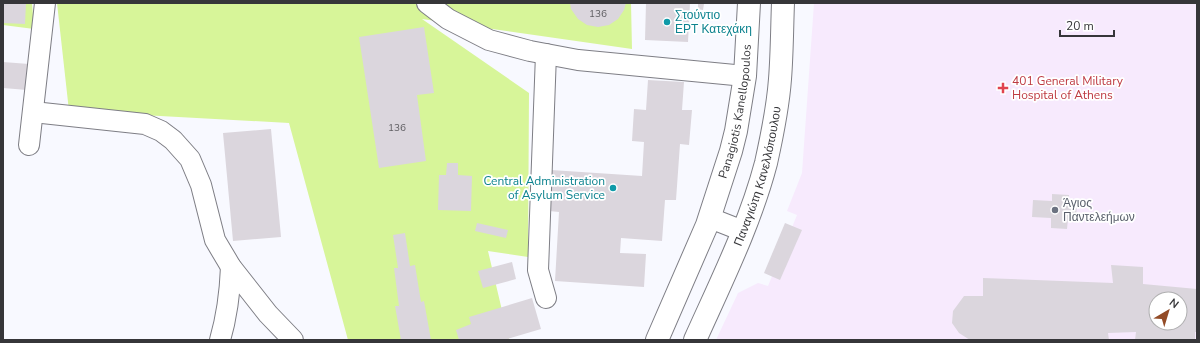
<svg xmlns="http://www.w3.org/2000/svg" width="1200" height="343" font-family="'Nunito Sans',sans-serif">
  <rect width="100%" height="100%" fill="#f8f9ff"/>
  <path fill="#f7eafd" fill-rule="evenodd" d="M814,3H1197V340H716L738,293L758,283L768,286L797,215L787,211L802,173ZM1156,299H1180V323H1156Z"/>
  <g fill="#d7f599">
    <path d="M3,3H32L34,29L3,25Z"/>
    <path d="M57,3H631L632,49L422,19L529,93L528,257L488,251L509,340H348L289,123L69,111Z"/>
  </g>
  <g fill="#dbd6dd" fill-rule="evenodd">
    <path d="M3,3H26L25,24L3,23Z"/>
    <path d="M570,3H626L624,10L618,19L609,25L598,27L587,25L578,19L571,9Z"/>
    <path d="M646,3H690L688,42L645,40Z"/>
    <path d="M698,4H704L703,10L698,9Z"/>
    <path d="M424,27L434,93L417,95L426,161L379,168L359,37Z"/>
    <path d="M3,62L29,64L27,90L3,88Z"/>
    <path d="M648,80L684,82L682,110H692L689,145L680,144L676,200H665L662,241L621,238L620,253L646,254L644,287L555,281L559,212L549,211L551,170L642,176L644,142L632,141L634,109L646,110Z"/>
    <path d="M271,129L281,237L233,241L223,133Z"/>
    <path d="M447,163H458V175L472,176L471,211L438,210L439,175H446Z"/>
    <path d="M1052,194L1069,195V202L1077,203L1076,219H1068L1067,229L1051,228V218L1032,217L1033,200L1052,201Z"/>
    <path d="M477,223L508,230L506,238L475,231Z"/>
    <path d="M785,223L802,230L780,280L764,273Z"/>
    <path d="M405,233L410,266L415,265L421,302L424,301L431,340H401L395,306H399L394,268H398L393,235Z"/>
    <path d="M512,262L516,279L483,288L478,271Z"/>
    <path d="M1111,265L1143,267V284L1197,289V332H1195V340H1135L1136,332L1108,333L1109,340H970L959,333L952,323L953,311L964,296H983V278L1113,283ZM1156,299H1180V323H1156Z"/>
    <path d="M532,298L541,329L504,340H459L456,330L471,324L469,317Z"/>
  </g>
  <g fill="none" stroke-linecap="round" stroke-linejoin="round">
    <defs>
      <g id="minor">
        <path d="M427,3L448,19L489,40L530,51L578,60L745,76"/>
        <path d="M546,54L538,270L546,298"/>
        <path d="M33,112L145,124L161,131L173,140L190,159L201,185L215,240L231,267L268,314L293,340"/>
        <path d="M29,145L45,3"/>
        <path d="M710,218L743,231"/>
        <path d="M220,340C227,316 230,292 231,267"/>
      </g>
      <g id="major">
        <path id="s1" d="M657,340L707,225L731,151L736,131L745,76L749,3"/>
        <path id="s2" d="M695,340C721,282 750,224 766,163C772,136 778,107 780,79C782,54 782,28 783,3"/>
      </g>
    </defs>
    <use href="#minor" stroke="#7e7e85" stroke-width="22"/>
    <use href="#major" stroke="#7e7e85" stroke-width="24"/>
    <use href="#minor" stroke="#fff" stroke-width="20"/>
    <use href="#major" stroke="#fff" stroke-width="22"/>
  </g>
  <g fill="#0f9aa8" stroke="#fff" stroke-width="1.5">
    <circle cx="667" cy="22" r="4"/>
    <circle cx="613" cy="188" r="4"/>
  </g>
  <path fill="#e0444e" stroke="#fff" stroke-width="1.5" d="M1001 82h4v4h4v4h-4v4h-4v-4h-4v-4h4z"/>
  <circle fill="#6b7280" stroke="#fff" stroke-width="1.5" cx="1055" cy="210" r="4"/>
  <g text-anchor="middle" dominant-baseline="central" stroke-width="3.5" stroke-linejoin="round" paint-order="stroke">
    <g font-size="10" fill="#5f5e62">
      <text x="598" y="14">136</text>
      <text x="397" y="128">136</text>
    </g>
    <g font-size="12" fill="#0d838f" stroke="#fff" text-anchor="start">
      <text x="675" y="15">Στούντιο<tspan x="675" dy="14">ΕΡΤ Κατεχάκη</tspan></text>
      <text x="605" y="181" text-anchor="end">Central Administration<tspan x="605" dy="14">of Asylum Service</tspan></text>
    </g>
    <g font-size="12" fill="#be3a42" stroke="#fff" text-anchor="start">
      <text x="1012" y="81">401 General Military<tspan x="1012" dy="14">Hospital of Athens</tspan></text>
    </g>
    <g font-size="12" fill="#363639" stroke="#fff">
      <text stroke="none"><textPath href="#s1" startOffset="243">Panagiotis Kanellopoulos</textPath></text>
      <text stroke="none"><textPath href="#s2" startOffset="176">Παναγιώτη Κανελλόπουλου</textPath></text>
    </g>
    <g font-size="12" fill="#5b616d" stroke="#fff" text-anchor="start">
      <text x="1063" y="203">Άγιος<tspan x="1063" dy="14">Παντελεήμων</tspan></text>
    </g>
  </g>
  <rect width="1200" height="343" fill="none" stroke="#363639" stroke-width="8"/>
  <g transform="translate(1168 311) rotate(38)"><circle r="19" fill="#ffffff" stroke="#afafb0"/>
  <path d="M0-3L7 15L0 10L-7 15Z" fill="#934c27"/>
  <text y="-6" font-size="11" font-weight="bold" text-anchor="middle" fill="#363639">N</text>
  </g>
  <path d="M1060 30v6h54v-6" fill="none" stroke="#363639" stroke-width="2"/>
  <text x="1066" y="30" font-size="12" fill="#363639" stroke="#ffffff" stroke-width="3" paint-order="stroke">20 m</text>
</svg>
